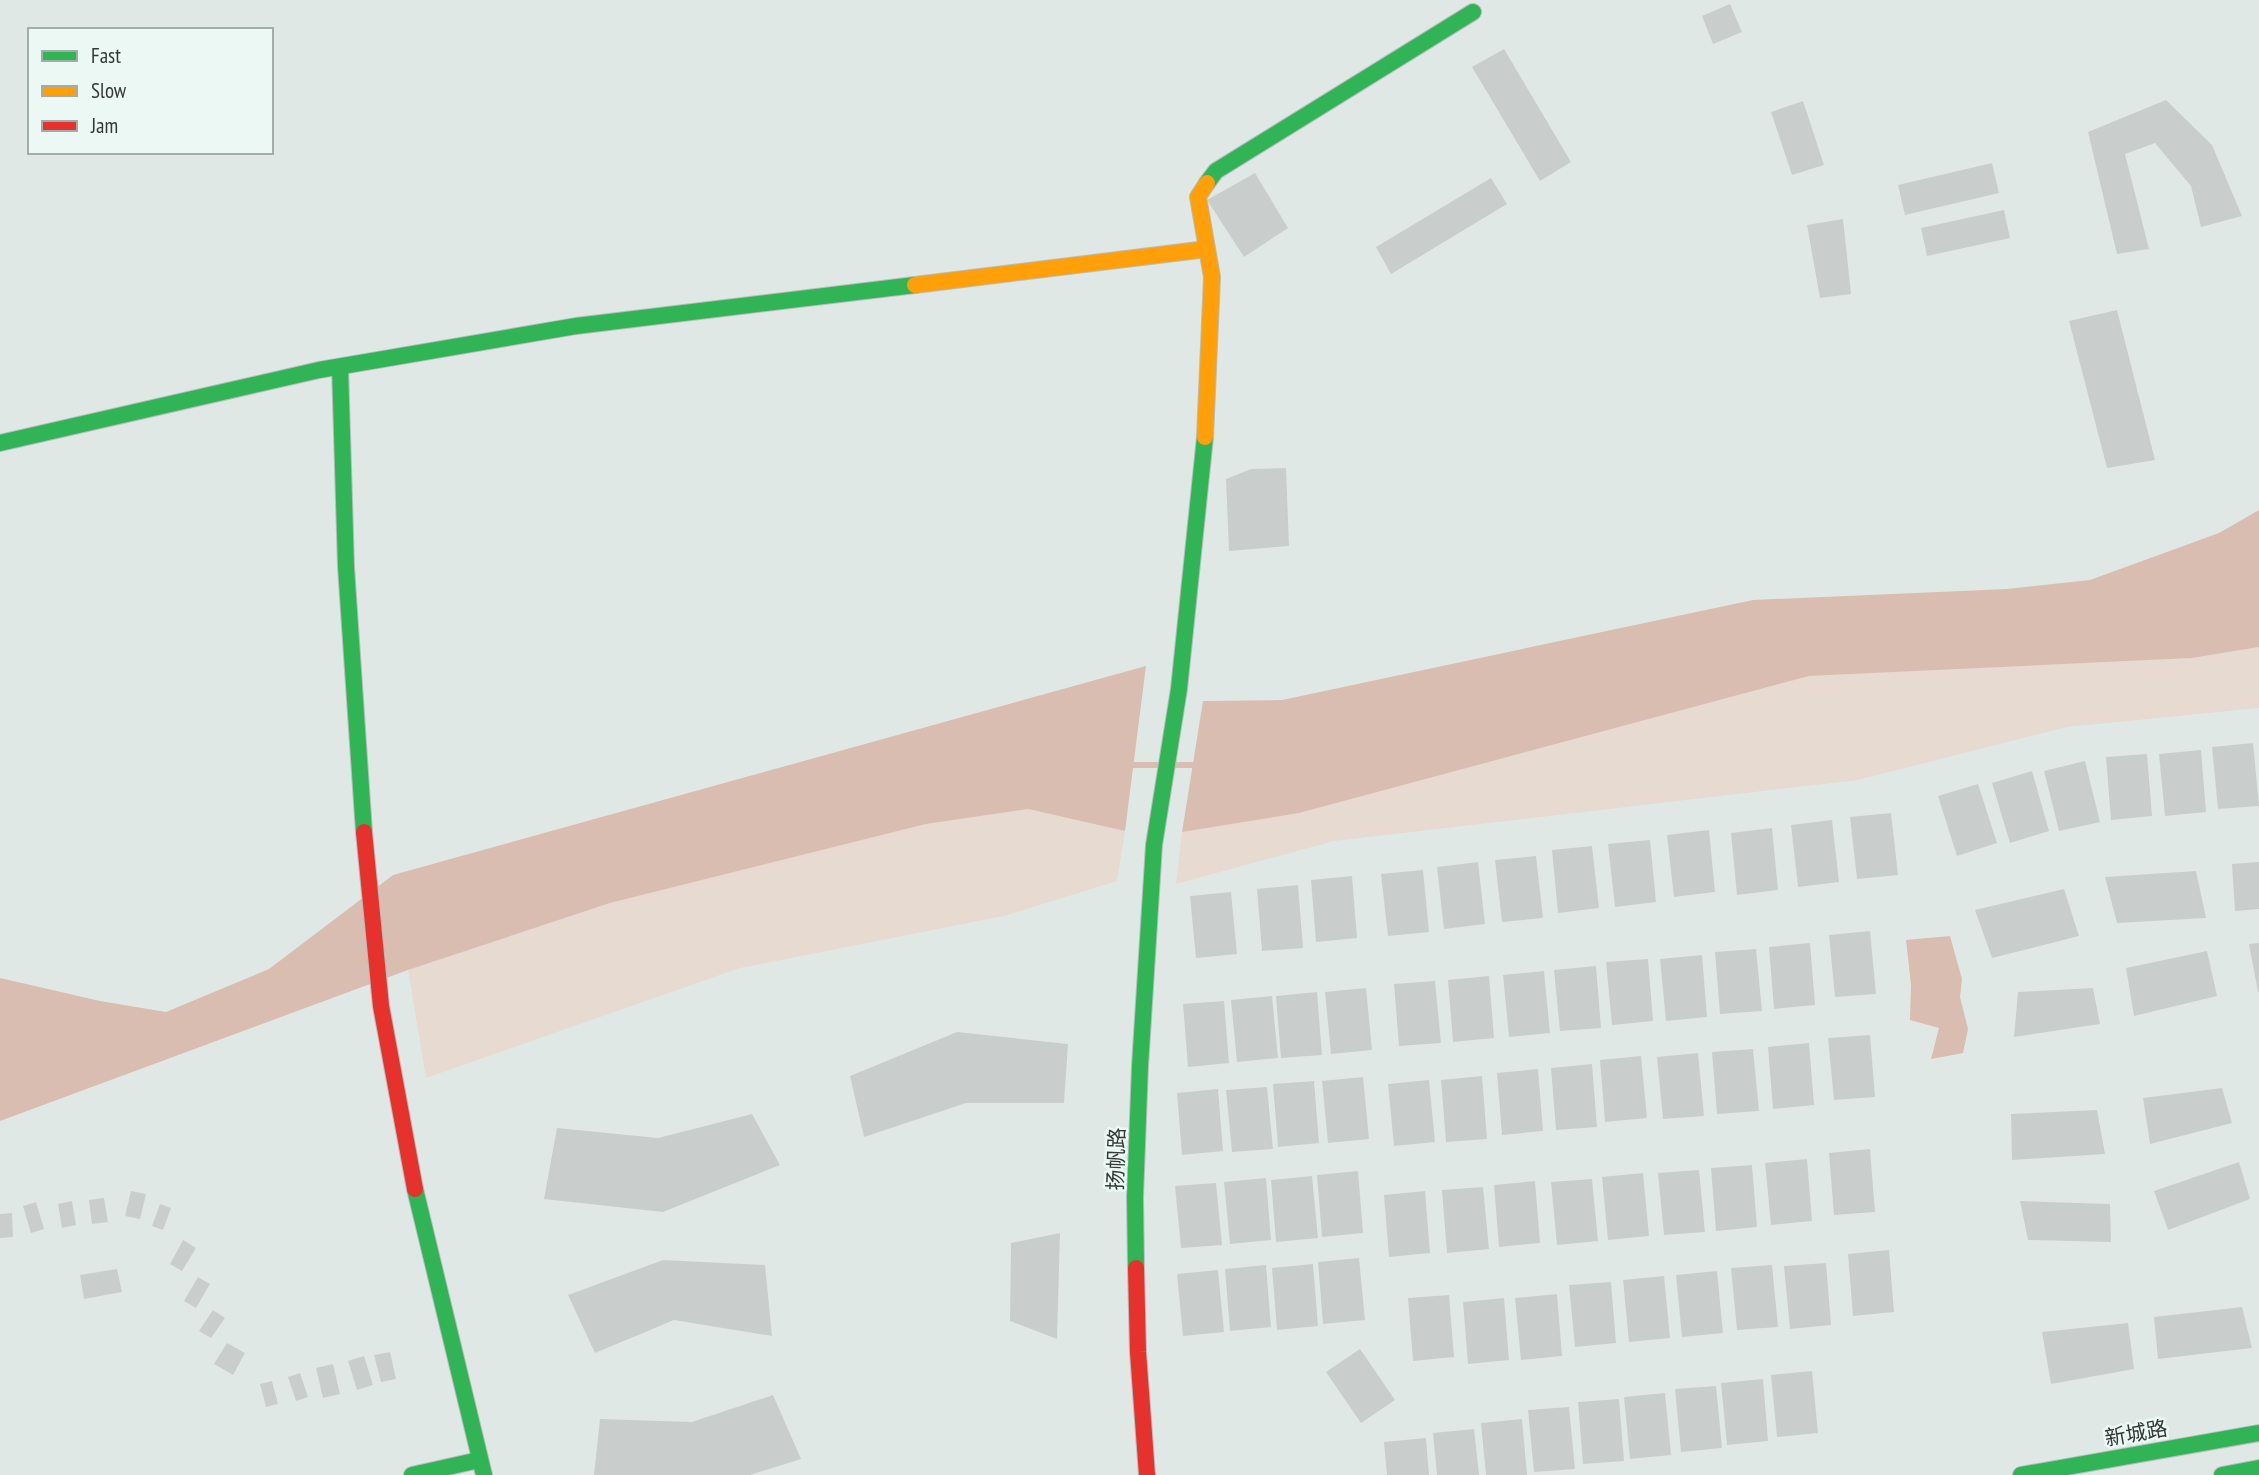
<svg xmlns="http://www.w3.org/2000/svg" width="2259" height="1475" font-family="'PT Sans Narrow','Noto Sans SC',sans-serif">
  <rect width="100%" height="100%" fill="#e0e8e6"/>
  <g fill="#e7dad1">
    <path d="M2259,647V708L2067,727L1858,780L1334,841L1176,884L1182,832L1299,813L1809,676L2192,658Z"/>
    <path d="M1028,809L1125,831L1117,881L1004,916L740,968L426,1078L408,970L610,903L926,824Z"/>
  </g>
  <g fill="#d9bdb0">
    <path d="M2259,510V647L2192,658L1809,676L1299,813L1182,832L1203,701L1282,700L1753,600L2007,589L2090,580L2219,533Z"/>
    <path d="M1146,666L1125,831L1028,809L926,824L610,903L408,970L0,1121V978L100,1001L166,1012L269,969L393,875Z"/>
    <path d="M1950,936L1962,979L1960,997L1968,1029L1963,1053L1931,1059L1939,1028L1910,1020L1911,985L1906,940Z"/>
  </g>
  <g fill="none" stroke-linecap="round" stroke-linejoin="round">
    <g stroke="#d9bdb0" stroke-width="6">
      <path d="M1127,765H1162"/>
      <path d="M1173,765H1200"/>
    </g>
  </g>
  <g fill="#c9cecd">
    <path d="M1730,4L1742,32L1713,44L1702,16Z"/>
    <path d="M1504,49L1571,162L1540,181L1472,67Z"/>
    <path d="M2166,100L2212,145L2242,216L2201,227L2191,186L2155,143L2125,154L2149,249L2117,254L2088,132Z"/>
    <path d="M1803,101L1824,165L1792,175L1771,112Z"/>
    <path d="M1992,163L1999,193L1905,215L1898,185Z"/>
    <path d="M1255,173L1288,228L1244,257L1207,200Z"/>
    <path d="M1491,178L1507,204L1391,274L1376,247Z"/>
    <path d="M2004,210L2010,238L1927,256L1921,228Z"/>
    <path d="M1843,219L1851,294L1820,298L1807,225Z"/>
    <path d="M2117,310L2155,460L2107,468L2069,321Z"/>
    <path d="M1286,468L1289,546L1229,551L1226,479L1251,469Z"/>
    <path d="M2253,743L2259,806L2218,809L2212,747Z"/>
    <path d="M2201,750L2206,812L2165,816L2159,754Z"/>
    <path d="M2147,754L2152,816L2111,820L2106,757Z"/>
    <path d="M2085,761L2100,822L2059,831L2044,771Z"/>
    <path d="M2032,771L2049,831L2010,843L1992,783Z"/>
    <path d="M1978,784L1997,843L1957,856L1938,796Z"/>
    <path d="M1891,813L1898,875L1857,879L1850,817Z"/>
    <path d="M1832,820L1839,882L1798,887L1791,825Z"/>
    <path d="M1772,828L1778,890L1737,895L1731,833Z"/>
    <path d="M1709,830L1715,892L1674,897L1667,835Z"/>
    <path d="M1650,840L1656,902L1615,907L1608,844Z"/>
    <path d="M1592,846L1599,908L1558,913L1552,850Z"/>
    <path d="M1536,856L1543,918L1502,922L1495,860Z"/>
    <path d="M1478,862L1485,924L1444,929L1437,867Z"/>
    <path d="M2259,862V909L2235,911L2232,864Z"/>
    <path d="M1423,870L1429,932L1388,936L1381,874Z"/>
    <path d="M2196,871L2206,918L2117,923L2105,877Z"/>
    <path d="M1352,876L1357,938L1316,942L1311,880Z"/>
    <path d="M1298,885L1303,948L1262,951L1257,889Z"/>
    <path d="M2064,889L2079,936L1992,958L1975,910Z"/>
    <path d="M1231,892L1237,954L1196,958L1190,896Z"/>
    <path d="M1870,931L1876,994L1835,997L1829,935Z"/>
    <path d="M1810,943L1815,1005L1774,1009L1769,947Z"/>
    <path d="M2259,943V992H2258L2249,944Z"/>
    <path d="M1756,949L1762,1011L1720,1014L1715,952Z"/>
    <path d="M2207,951L2217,996L2134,1016L2126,968Z"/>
    <path d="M1702,955L1707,1017L1666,1021L1660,959Z"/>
    <path d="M1648,959L1653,1021L1612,1025L1606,962Z"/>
    <path d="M1596,966L1601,1028L1560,1031L1554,970Z"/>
    <path d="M1544,971L1550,1033L1509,1037L1503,975Z"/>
    <path d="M1489,976L1494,1038L1453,1042L1448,980Z"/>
    <path d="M1435,981L1441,1043L1399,1046L1394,984Z"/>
    <path d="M1366,988L1372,1050L1331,1054L1325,992Z"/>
    <path d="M2093,988L2100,1024L2014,1037L2018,992Z"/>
    <path d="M1317,992L1322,1055L1281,1058L1276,996Z"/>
    <path d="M1272,996L1278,1058L1237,1062L1231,1000Z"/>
    <path d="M1224,1001L1229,1063L1188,1067L1183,1004Z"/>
    <path d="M957,1032L1068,1044L1064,1103H966L864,1137L850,1076Z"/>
    <path d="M1870,1035L1875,1097L1834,1100L1828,1038Z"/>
    <path d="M1809,1043L1814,1105L1773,1109L1768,1047Z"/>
    <path d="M1753,1049L1759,1111L1717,1114L1712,1052Z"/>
    <path d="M1698,1053L1704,1116L1663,1119L1657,1057Z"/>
    <path d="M1641,1056L1647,1118L1605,1122L1600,1060Z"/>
    <path d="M1592,1064L1597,1127L1556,1130L1551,1068Z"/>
    <path d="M1538,1069L1543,1131L1502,1135L1497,1073Z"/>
    <path d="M1482,1076L1487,1139L1446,1142L1441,1080Z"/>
    <path d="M1363,1077L1369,1139L1328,1143L1322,1081Z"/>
    <path d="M1429,1080L1435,1142L1394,1146L1388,1084Z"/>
    <path d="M1314,1081L1319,1143L1278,1147L1273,1084Z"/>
    <path d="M1267,1087L1273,1149L1232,1152L1226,1090Z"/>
    <path d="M2222,1088L2232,1123L2150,1144L2143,1098Z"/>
    <path d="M1218,1089L1223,1151L1182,1155L1177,1093Z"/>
    <path d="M2097,1110L2105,1154L2012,1160L2011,1114Z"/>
    <path d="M752,1114L780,1165L663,1212L544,1199L557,1128L658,1138Z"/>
    <path d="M1870,1149L1875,1212L1834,1215L1829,1153Z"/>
    <path d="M1807,1159L1812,1221L1771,1225L1765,1163Z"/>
    <path d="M2239,1162L2250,1199L2168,1230L2154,1191Z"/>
    <path d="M1752,1165L1757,1227L1716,1231L1711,1168Z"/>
    <path d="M1699,1170L1705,1232L1664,1235L1658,1173Z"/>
    <path d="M1358,1171L1363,1233L1322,1237L1317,1175Z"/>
    <path d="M1643,1173L1649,1236L1608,1240L1602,1177Z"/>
    <path d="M1312,1176L1318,1238L1276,1242L1271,1180Z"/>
    <path d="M1266,1178L1271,1240L1230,1244L1224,1182Z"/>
    <path d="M1592,1179L1598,1241L1557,1245L1551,1182Z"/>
    <path d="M1535,1181L1540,1243L1499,1247L1494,1185Z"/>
    <path d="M1216,1183L1222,1245L1181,1248L1175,1186Z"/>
    <path d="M1483,1187L1489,1249L1447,1253L1442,1190Z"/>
    <path d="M131,1191L146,1194L140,1219L125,1216Z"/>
    <path d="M1425,1191L1430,1253L1389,1257L1384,1195Z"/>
    <path d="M104,1198L108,1222L92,1224L89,1200Z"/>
    <path d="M72,1201L76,1225L62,1228L58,1204Z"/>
    <path d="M2020,1201L2110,1204L2111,1242L2028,1240Z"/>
    <path d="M36,1202L44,1229L31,1233L23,1206Z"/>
    <path d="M160,1204L171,1208L163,1230L152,1226Z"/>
    <path d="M12,1213L13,1237L0,1238V1214Z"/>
    <path d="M1060,1233L1057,1339L1010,1321L1011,1243Z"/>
    <path d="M183,1240L196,1248L182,1271L170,1264Z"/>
    <path d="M1889,1250L1894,1312L1853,1316L1848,1254Z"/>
    <path d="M1359,1258L1365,1320L1323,1324L1318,1262Z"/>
    <path d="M663,1260L765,1265L772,1336L674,1320L595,1353L568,1295Z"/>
    <path d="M1826,1263L1831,1325L1790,1329L1784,1266Z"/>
    <path d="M1313,1264L1318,1326L1277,1330L1272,1268Z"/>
    <path d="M1266,1265L1271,1327L1230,1331L1225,1269Z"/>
    <path d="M1772,1265L1778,1327L1737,1330L1731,1268Z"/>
    <path d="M117,1269L122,1292L84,1299L80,1275Z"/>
    <path d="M1218,1270L1224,1332L1183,1336L1177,1274Z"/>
    <path d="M1717,1271L1723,1333L1682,1337L1676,1275Z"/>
    <path d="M1664,1276L1670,1338L1629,1342L1623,1280Z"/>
    <path d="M198,1277L210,1284L196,1308L184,1301Z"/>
    <path d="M1611,1282L1616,1343L1575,1347L1569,1285Z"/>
    <path d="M1557,1294L1562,1356L1521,1360L1515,1298Z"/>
    <path d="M1449,1295L1454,1357L1413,1361L1408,1298Z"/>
    <path d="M1504,1298L1509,1360L1468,1364L1463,1302Z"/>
    <path d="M2242,1307L2252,1348L2158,1359L2154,1317Z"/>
    <path d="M213,1310L225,1318L211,1338L199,1331Z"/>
    <path d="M2128,1323L2134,1369L2051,1384L2042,1332Z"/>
    <path d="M227,1343L245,1353L233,1375L214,1364Z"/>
    <path d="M1360,1349L1395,1400L1361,1423L1326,1372Z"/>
    <path d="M390,1352L396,1379L381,1382L374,1355Z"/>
    <path d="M364,1356L373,1385L357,1390L348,1361Z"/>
    <path d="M333,1364L340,1394L323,1398L316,1368Z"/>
    <path d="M1812,1371L1818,1433L1777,1437L1771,1375Z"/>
    <path d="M300,1373L308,1397L296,1401L288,1377Z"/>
    <path d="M1763,1379L1768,1441L1727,1445L1721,1383Z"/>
    <path d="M272,1381L278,1404L266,1407L260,1384Z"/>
    <path d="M1716,1386L1722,1448L1681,1452L1675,1389Z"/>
    <path d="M1665,1393L1671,1455L1630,1459L1624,1397Z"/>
    <path d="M773,1395L801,1459L750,1475H594L600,1419L692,1422Z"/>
    <path d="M1619,1399L1624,1461L1583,1464L1578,1402Z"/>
    <path d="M1569,1407L1575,1469L1534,1472L1528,1410Z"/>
    <path d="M1522,1419L1527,1475H1486L1481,1423Z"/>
    <path d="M1474,1429L1479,1475H1437L1433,1433Z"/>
    <path d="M1426,1438L1429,1475H1387L1384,1442Z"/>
  </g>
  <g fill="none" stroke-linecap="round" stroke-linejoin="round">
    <defs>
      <g id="fast">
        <path d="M1207,183L1216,171L1473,12"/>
        <path d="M340,367L346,567L364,832"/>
        <path d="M0,443L319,370L576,326L915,285"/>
        <path d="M415,1189L484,1475"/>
        <path d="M1136,1268L1135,1197L1140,1066L1154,845L1179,689L1205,437"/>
        <path d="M412,1475L479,1460"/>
        <path d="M2021,1475L2259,1433"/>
        <path d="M2222,1475L2259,1468"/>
      </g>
      <g id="slow">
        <path d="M915,285L1207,249"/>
        <path d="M1205,437L1212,277L1198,197L1207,183"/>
      </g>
      <g id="jam">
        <path d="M364,832L381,1006L415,1189"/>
        <path d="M1136,1268L1138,1352L1147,1475"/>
      </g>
    </defs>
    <use href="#fast" stroke="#b6bdbb" stroke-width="18"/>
    <use href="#slow" stroke="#b6bdbb" stroke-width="18"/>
    <use href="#jam" stroke="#b6bdbb" stroke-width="18"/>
    <use href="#fast" stroke="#30b455" stroke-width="16"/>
    <use href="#slow" stroke="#ff9f0a" stroke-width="16"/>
    <use href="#jam" stroke="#e5322d" stroke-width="16"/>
  </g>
  <g text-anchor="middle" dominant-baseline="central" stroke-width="5" stroke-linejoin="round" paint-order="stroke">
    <g font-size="21" fill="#343938" stroke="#ebf8f4">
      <text transform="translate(1116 1159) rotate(-88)">扬帆路</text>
      <text transform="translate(2136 1433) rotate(-10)">新城路</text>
    </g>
  </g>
  <rect x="28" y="28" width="245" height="126" fill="#ebf8f4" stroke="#a2aca9" stroke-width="2"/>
  <rect x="42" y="51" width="35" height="10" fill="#30b455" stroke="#a2aca9" stroke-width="2"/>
  <text x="91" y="63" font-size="21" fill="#343938">Fast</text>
  <rect x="42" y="86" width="35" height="10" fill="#ff9f0a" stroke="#a2aca9" stroke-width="2"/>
  <text x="91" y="98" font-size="21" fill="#343938">Slow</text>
  <rect x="42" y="121" width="35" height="10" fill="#e5322d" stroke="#a2aca9" stroke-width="2"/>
  <text x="91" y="133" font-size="21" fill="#343938">Jam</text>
</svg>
